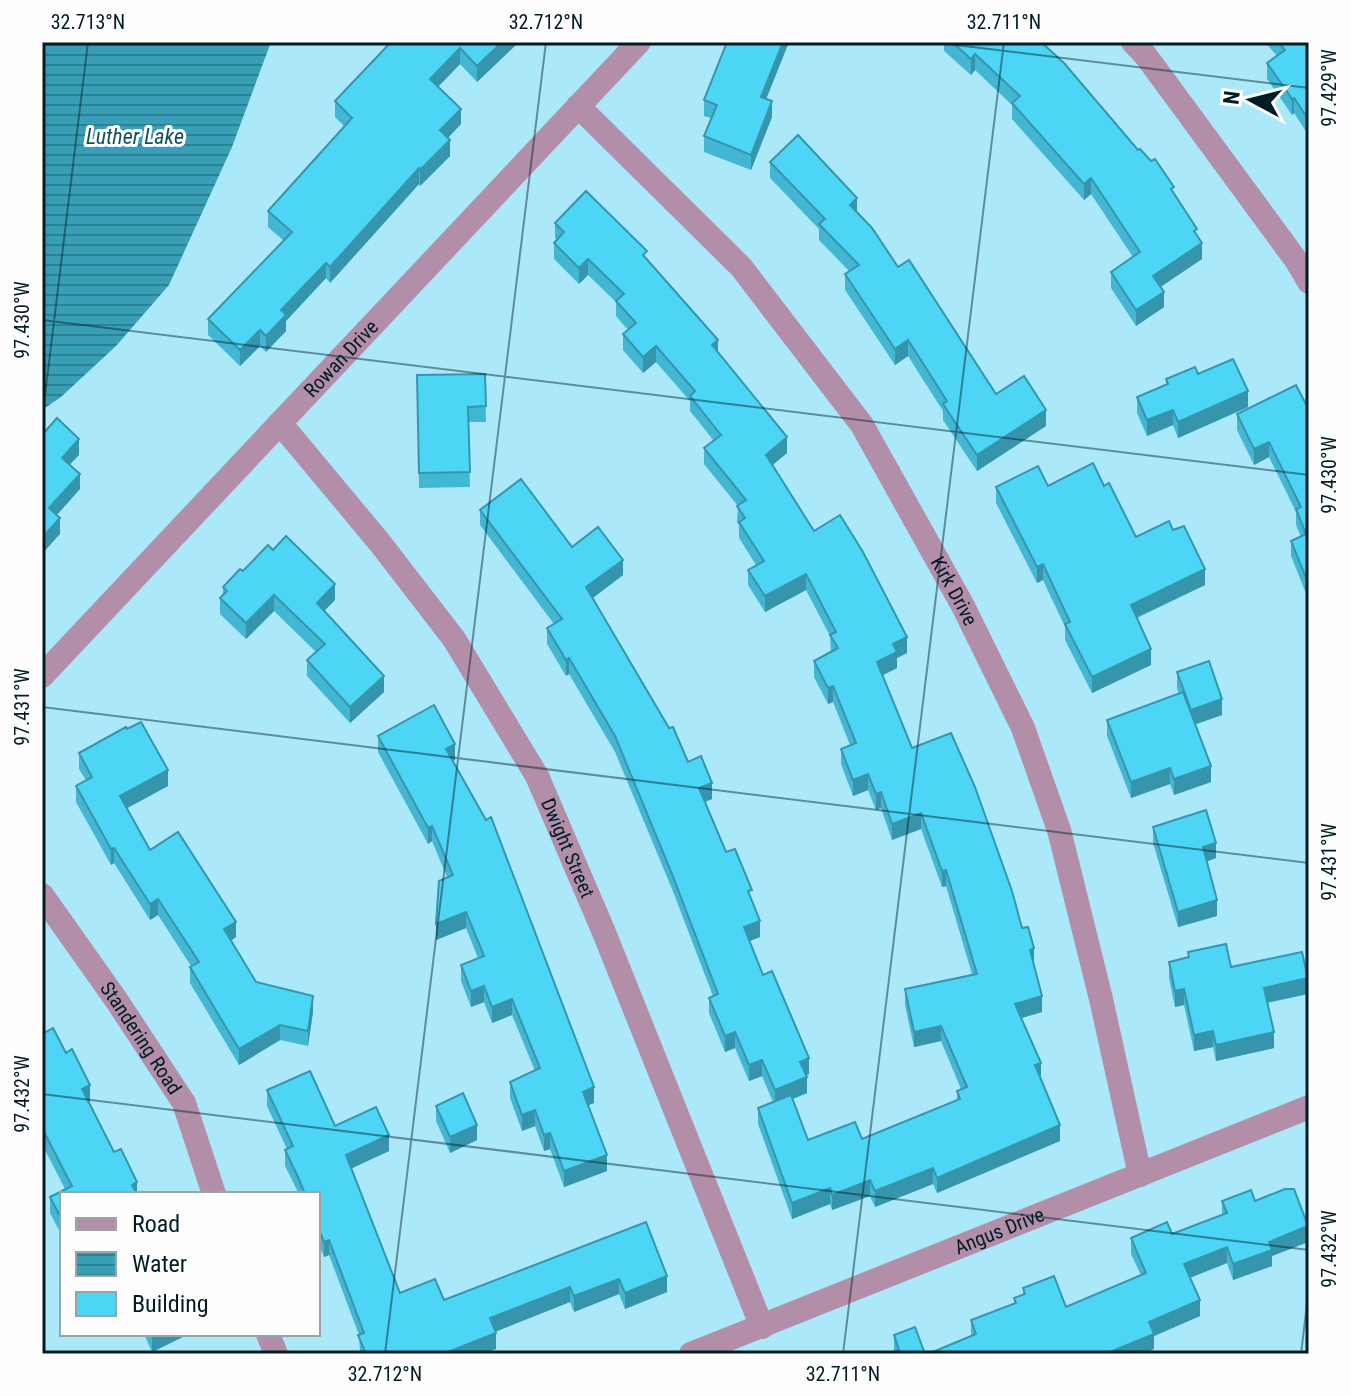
<svg xmlns="http://www.w3.org/2000/svg" width="1351" height="1396" font-family="'Roboto Condensed',sans-serif">
  <defs>
    <pattern id="water-rules" width="6" height="5" patternUnits="userSpaceOnUse" patternTransform="scale(2)"><rect width="6" height="5" fill="#389fb7"/><path d="M0 2.5h6" fill="none" stroke="#2d8195"/></pattern>
  </defs>
  <rect width="100%" height="100%" fill="#abe9fa"/>
  <path fill="url(#water-rules)" d="M42,42H271L232,147L169,285L116,346L61,397L42,410Z"/>
  <g fill="none" stroke-linecap="round" stroke-linejoin="round">
    <g stroke="#b28ea8" stroke-width="24">
      <path d="M1133,42L1146,56L1296,260L1309,282"/>
      <path id="s1" d="M578,106L741,267L862,425L963,606L1023,728L1059,830L1101,999L1140,1175"/>
      <path id="s2" d="M280,423L380,543L454,639L537,776L603,930L762,1327"/>
      <path id="s3" d="M42,676L639,42"/>
      <path id="s4" d="M42,895L117,1001L184,1103L214,1194"/>
      <path d="M268,1334L276,1354"/>
      <path id="s5" d="M691,1354L1309,1107"/>
    </g>
  </g>
  <g fill="#42b7d3">
    <path d="M391,42H519L477,82L460,64L438,87L461,124L448,138L450,156L420,186L419,184L330,283L326,278L286,321V331L266,352L260,346L240,366L208,335V319L284,241L268,227V211L344,126L335,117V101Z"/>
    <path d="M727,42H789L766,99L772,117L751,170L704,152V136L711,118L704,116V100Z"/>
    <path d="M944,42H1041L1174,194L1197,235L1202,259L1160,287L1164,307L1136,326L1111,288V272L1133,257L1091,194L1084,200L1012,119V105L975,70L971,75L944,51Z"/>
    <path d="M1265,42H1309V136L1294,113L1292,115L1267,79V63L1277,56Z"/>
    <path d="M770,162L857,213L996,394L1046,426L977,471L943,420V411L908,356L895,365L845,290V274L849,271L819,240V229L770,178Z"/>
    <path d="M555,223L647,260L718,352L787,453L773,465L814,531L907,653L897,658V668L883,675L912,748L1022,928L1034,964L1042,1012L1021,1018L1060,1141L937,1193L933,1184L875,1207L870,1196L832,1210L830,1204L792,1219L758,1124V1108L773,1102L762,1076L749,1081L735,1048L725,1052L709,1013V998L713,996L672,889L615,752L569,674L566,676L547,644V628L554,624L480,525V510L572,547L623,575L593,598L688,762L712,799L705,802L726,852L752,901L760,937L750,941L763,975L809,1074L806,1075L807,1093L793,1099L808,1140L862,1139L957,1100V1091L961,1089L941,1041L914,1047L905,1005V989L972,974L946,886L942,887L921,829L892,840L881,808L876,810L868,790L853,796L841,764V749L850,745L833,702L828,704L814,677V661L831,652L830,636L806,590L765,612L748,585V570L756,565L739,538V525L737,522L738,506L704,464V448L714,441L690,411V401L656,362L643,373L623,350V334L628,330L616,316V302L588,275L579,284L554,259V243L557,240L555,238Z"/>
    <path d="M485,374L486,422H468L470,487L419,488L417,375Z"/>
    <path d="M1198,374L1248,407L1178,438L1173,425L1147,436L1137,413V397L1166,384V379Z"/>
    <path d="M1309,410V601L1291,556V541L1301,537L1296,525V512L1269,457L1254,465L1237,430V414Z"/>
    <path d="M1104,486L1136,537L1173,530L1205,585L1137,618L1151,665L1092,693L1065,640V627L1043,580L1037,583L996,503V487Z"/>
    <path d="M243,571L335,600L324,611L384,692L350,723L307,676V660L316,652L274,611L246,639L220,614V598L223,596V587Z"/>
    <path d="M1177,672L1222,715L1195,724L1211,782L1174,795L1170,784L1131,798L1107,736V720L1179,694L1177,688Z"/>
    <path d="M378,736L455,760L453,761L594,1103L589,1105L607,1171L564,1187L550,1149L544,1151L535,1126L522,1131L510,1098V1082L535,1071L512,1015L492,1023L484,1002L471,1007L461,981V965L478,958L466,928L436,940L447,877L432,841L428,844L378,752Z"/>
    <path d="M79,753L168,786L127,808L150,850L236,937L231,941L256,982L313,1012L308,1046L280,1040L239,1065L190,983V967L191,966L158,915L150,920L114,863L111,865L76,802V786L86,780L79,769Z"/>
    <path d="M1153,827L1216,858L1207,861L1217,916L1178,927L1153,843Z"/>
    <path d="M1188,952L1308,994L1268,1003L1274,1048L1216,1061L1213,1047L1194,1051L1184,1005L1175,1007L1169,978V962L1188,958Z"/>
    <path d="M42,1034L90,1101H89L114,1152L137,1194H62V1236L50,1213V1197L65,1189L42,1144Z"/>
    <path d="M267,1090L335,1126L389,1151L352,1168L400,1293L444,1300L646,1222L667,1292L625,1309L619,1294L574,1312L570,1302L495,1331L496,1349L482,1354H360L359,1335L329,1255L324,1257L318,1243V1194H299L285,1166V1150L287,1149L267,1106Z"/>
    <path d="M436,1106L477,1140L450,1153L436,1121Z"/>
    <path d="M1222,1201H1255L1308,1242L1272,1256V1266L1233,1280L1227,1263L1190,1278L1200,1316L1154,1336V1349L971,1337V1320L1014,1303V1298L1023,1294V1288L1066,1307L1141,1275L1131,1254V1238L1172,1234L1222,1215Z"/>
    <path d="M144,1334H189L152,1352Z"/>
    <path d="M894,1335L925,1354L894,1352Z"/>
  </g>
  <g fill="#3695ac">
    <path d="M502,42H519L477,82V66Z"/>
    <path d="M783,42H789L761,112V97Z"/>
    <path d="M460,48V64L430,95V79Z"/>
    <path d="M975,54V70L971,75V59Z"/>
    <path d="M1294,98V113L1292,115V99Z"/>
    <path d="M772,101V117L751,170V155Z"/>
    <path d="M461,109V124L440,146V130Z"/>
    <path d="M450,140V156L420,186V170Z"/>
    <path d="M419,168V184L330,283V267Z"/>
    <path d="M1091,178V194L1084,200V184Z"/>
    <path d="M857,198V214L850,205Z"/>
    <path d="M1202,243V259L1153,292V276Z"/>
    <path d="M588,259V275L579,284V268Z"/>
    <path d="M326,263V278L286,321V331L266,352V336L281,310Z"/>
    <path d="M1164,292V307L1136,326V310Z"/>
    <path d="M260,330V346L240,366V350Z"/>
    <path d="M718,340V356L712,345Z"/>
    <path d="M908,340V356L895,365V349Z"/>
    <path d="M656,346V362L643,373V357Z"/>
    <path d="M1248,391V407L1178,438V422Z"/>
    <path d="M1046,410V426L977,471V455Z"/>
    <path d="M1173,410V425L1147,436V420Z"/>
    <path d="M787,437V453L766,470V455Z"/>
    <path d="M79,439V455L62,473V458Z"/>
    <path d="M1269,442V457L1254,465V449Z"/>
    <path d="M80,474V489L49,524V508Z"/>
    <path d="M60,518V534L42,554V538Z"/>
    <path d="M623,560V575L586,603V587Z"/>
    <path d="M1043,564V580L1037,583V567Z"/>
    <path d="M1205,569V585L1131,620V605Z"/>
    <path d="M806,574V590L765,612V596Z"/>
    <path d="M335,584V600L317,618V603Z"/>
    <path d="M274,595V611L246,639V623Z"/>
    <path d="M907,637V653L897,658V668L877,678V662L893,644Z"/>
    <path d="M1151,649V665L1092,693V677Z"/>
    <path d="M569,658V674L566,676V660Z"/>
    <path d="M384,676V692L350,723V707Z"/>
    <path d="M833,686V702L828,704V688Z"/>
    <path d="M1222,699V715L1191,726V710Z"/>
    <path d="M455,744V760L446,765V749Z"/>
    <path d="M1211,766V782L1174,795V779Z"/>
    <path d="M1170,768V784L1131,798V782Z"/>
    <path d="M168,770V786L120,812V796Z"/>
    <path d="M868,774V790L853,796V780Z"/>
    <path d="M712,783V799L699,804V788Z"/>
    <path d="M881,792V808L876,810V794Z"/>
    <path d="M921,813V829L892,840V824Z"/>
    <path d="M432,826V841L428,844V828Z"/>
    <path d="M1216,843V858L1203,863V847Z"/>
    <path d="M114,848V863L111,865V849Z"/>
    <path d="M946,870V886L942,887V871Z"/>
    <path d="M158,899V915L150,920V904Z"/>
    <path d="M1217,900V916L1178,927V912Z"/>
    <path d="M466,912V928L436,940V924Z"/>
    <path d="M760,921V937L744,943V927Z"/>
    <path d="M236,922V937L224,945V929Z"/>
    <path d="M1034,948V964L1030,950Z"/>
    <path d="M1308,978V994L1264,1003V988Z"/>
    <path d="M484,986V1002L471,1007V991Z"/>
    <path d="M1184,989V1005L1175,1007V991Z"/>
    <path d="M313,996V1012L308,1046V1031Z"/>
    <path d="M1042,996V1012L1015,1020V1004Z"/>
    <path d="M512,999V1015L492,1023V1007Z"/>
    <path d="M280,1025V1040L239,1065V1049Z"/>
    <path d="M941,1026V1041L914,1047V1032Z"/>
    <path d="M1213,1031V1047L1194,1051V1035Z"/>
    <path d="M735,1032V1048L725,1052V1036Z"/>
    <path d="M1274,1032V1048L1216,1061V1045Z"/>
    <path d="M809,1058V1074L800,1078V1062Z"/>
    <path d="M762,1060V1076L749,1081V1065Z"/>
    <path d="M1041,1063V1078L1035,1065Z"/>
    <path d="M807,1077V1093L775,1106V1090Z"/>
    <path d="M90,1085V1101L82,1105V1089Z"/>
    <path d="M594,1087V1103L583,1107V1092Z"/>
    <path d="M535,1110V1126L522,1131V1115Z"/>
    <path d="M477,1125V1140L450,1153V1137Z"/>
    <path d="M1060,1125V1141L937,1193V1178Z"/>
    <path d="M550,1133V1149L544,1151V1135Z"/>
    <path d="M389,1135V1151L346,1171V1155Z"/>
    <path d="M607,1155V1171L564,1187V1171Z"/>
    <path d="M933,1168V1184L875,1207V1191Z"/>
    <path d="M870,1180V1196L832,1210V1195Z"/>
    <path d="M137,1182V1194H132V1185Z"/>
    <path d="M830,1188V1204L792,1219V1203Z"/>
    <path d="M1308,1226V1242L1272,1256V1266L1233,1280V1264L1269,1242Z"/>
    <path d="M329,1240V1255L324,1257V1242Z"/>
    <path d="M1227,1247V1263L1184,1280V1264Z"/>
    <path d="M667,1276V1292L625,1309V1293Z"/>
    <path d="M619,1279V1294L574,1312V1296Z"/>
    <path d="M570,1287V1302L490,1334V1318Z"/>
    <path d="M1200,1300V1316L1154,1336V1349L1143,1354H1105L1149,1322Z"/>
    <path d="M496,1333V1349L482,1354H443Z"/>
    <path d="M156,1334H189L152,1352V1336Z"/>
  </g>
  <g fill="#4dd5f5" stroke="#3695ac" stroke-width="2">
    <path d="M391,42H502L477,66L460,48L430,79L461,109L440,130L450,140L420,170L419,168L330,267L326,263L281,310L286,315L266,336L260,330L240,350L208,319L292,232L268,211L352,118L335,101Z"/>
    <path d="M727,42H783L761,97L772,101L751,155L704,136L717,105L704,100Z"/>
    <path d="M952,42H1041L1064,63L1138,150L1140,149L1151,161L1155,159L1174,187L1171,189L1197,229L1194,231L1202,243L1153,276L1164,292L1136,310L1111,272L1140,252L1091,178L1084,184L1012,103L1020,96L975,54L971,59Z"/>
    <path d="M1278,42H1309V120L1294,98L1292,99L1267,63L1285,50Z"/>
    <path d="M798,135L857,198L850,205L872,228L898,267L909,260L996,394L1024,376L1046,410L977,455L943,404L947,401L908,340L895,349L845,274L859,265L819,224L825,219L770,162Z"/>
    <path d="M586,191L647,251L643,255L718,340L712,345L787,437L766,455L814,531L840,515L863,552L907,637L893,644L897,652L877,662L912,748L951,733L975,787L1012,891L1022,928L1028,927L1034,948L1030,950L1042,996L1015,1004L1041,1063L1035,1065L1060,1125L937,1178L933,1168L875,1191L870,1180L832,1195L830,1188L792,1203L758,1108L791,1095L808,1140L855,1122L862,1139L960,1099L957,1091L967,1087L941,1026L914,1032L905,989L977,974L946,870L942,871L921,813L892,824L881,792L876,794L868,774L853,780L841,749L856,743L833,686L828,688L814,661L838,648L830,635L836,632L806,574L765,596L748,570L764,561L739,522L745,518L737,506L746,500L704,448L721,435L690,396L695,391L656,346L643,357L623,334L636,323L616,301L624,294L588,259L579,268L554,243L564,232L555,223Z"/>
    <path d="M1233,359L1248,391L1178,422L1173,410L1147,420L1137,397L1168,384L1166,379L1195,367L1198,374Z"/>
    <path d="M485,374L486,406L468,407L470,472L419,473L417,375Z"/>
    <path d="M1296,385L1309,410V585L1291,541L1306,534L1296,509L1301,507L1269,442L1254,449L1237,414Z"/>
    <path d="M57,418L79,439L62,458L80,474L49,508L60,518L42,538V435Z"/>
    <path d="M1093,463L1104,486L1109,483L1136,537L1169,521L1173,530L1184,526L1205,569L1131,605L1151,649L1092,677L1065,624L1070,622L1043,564L1037,567L996,487L1038,466L1048,486Z"/>
    <path d="M521,479L572,547L598,527L623,560L586,587L669,728L673,727L688,762L701,756L712,783L699,788L726,852L735,849L752,890L748,891L760,921L744,927L763,975L772,971L809,1058L800,1062L807,1077L775,1090L762,1060L749,1065L735,1032L725,1036L709,998L718,994L672,874L615,736L569,658L566,660L547,628L562,619L480,510Z"/>
    <path d="M286,536L335,584L317,603L384,676L350,707L307,660L325,644L274,595L246,623L220,598L227,591L223,587L240,569L243,571L268,545L273,550Z"/>
    <path d="M1209,661L1222,699L1191,710L1177,672Z"/>
    <path d="M1183,692L1211,766L1174,779L1170,768L1131,782L1107,720Z"/>
    <path d="M434,705L455,744L446,749L486,820L491,817L594,1087L583,1092L607,1155L564,1171L550,1133L544,1135L535,1110L522,1115L510,1082L540,1068L512,999L492,1007L484,986L471,991L461,965L484,956L466,912L436,924L439,881L453,875L432,826L428,828L378,736Z"/>
    <path d="M141,722L168,770L120,796L150,850L178,832L236,922L224,929L256,982L313,996L308,1031L280,1025L239,1049L190,967L199,962L158,899L150,904L114,848L111,849L76,786L92,777L79,753L126,727L127,729Z"/>
    <path d="M1206,810L1216,843L1203,847L1217,900L1178,912L1153,827Z"/>
    <path d="M1226,944L1231,967L1302,952L1308,978L1264,988L1274,1032L1216,1045L1213,1031L1194,1035L1184,989L1175,991L1169,962L1189,957L1188,952Z"/>
    <path d="M53,1028L66,1053L72,1049L90,1085L82,1089L114,1152L121,1149L137,1182L132,1185L137,1194H62V1220L50,1197L72,1186L42,1128V1034Z"/>
    <path d="M310,1071L335,1126L376,1107L389,1135L346,1155L400,1293L435,1279L444,1300L646,1222L667,1276L625,1293L619,1279L574,1296L570,1287L490,1318L496,1333L443,1354H366L358,1335L364,1333L329,1240L324,1242L318,1227V1194H305L298,1177L285,1150L293,1146L267,1090Z"/>
    <path d="M463,1093L477,1125L450,1137L436,1106Z"/>
    <path d="M1285,1189H1294L1308,1226L1269,1242L1272,1250L1233,1264L1227,1247L1184,1264L1200,1300L1149,1322L1154,1334L1105,1354H928L976,1334L971,1320L1016,1303L1014,1298L1025,1294L1023,1288L1054,1276L1066,1307L1146,1273L1131,1238L1167,1222L1172,1234L1227,1213L1222,1201L1251,1190L1255,1201Z"/>
    <path d="M915,1327L925,1354H888L899,1350L894,1335Z"/>
  </g>
  <path fill="none" stroke="#001d25" stroke-width="2" stroke-opacity="0.45" d="M931,42L1309,88M42,320L1309,475M42,420L88,42M42,707L1309,863M42,1094L1309,1250M385,1354L546,42M843,1354L1004,42M1301,1354L1309,1287"/>
  <g text-anchor="middle" dominant-baseline="central" stroke-width="6" stroke-linejoin="round" paint-order="stroke">
    <g font-size="20" fill="#001d25" stroke="#fefefe">
      <text stroke="none"><textPath href="#s3" startOffset="436">Rowan Drive</textPath></text>
      <text stroke="none"><textPath href="#s1" startOffset="618">Kirk Drive</textPath></text>
      <text stroke="none"><textPath href="#s2" startOffset="516">Dwight Street</textPath></text>
      <text stroke="none"><textPath href="#s4" startOffset="174">Standering Road</textPath></text>
      <text stroke="none"><textPath href="#s5" startOffset="332">Angus Drive</textPath></text>
    </g>
    <g font-size="22" font-style="italic" fill="#17505d" stroke="#fefefe">
      <text x="135" y="136">Luther Lake</text>
    </g>
  </g>
  <rect width="1351" height="1396" fill="none" stroke="#fefefe" stroke-width="88"/>
  <rect x="60" y="1192" width="260" height="144" fill="#fefefe" stroke="#98a4a7" stroke-width="2"/>
  <rect x="76" y="1218" width="40" height="12" fill="#b28ea8" stroke="#98a4a7" stroke-width="2"/>
  <text x="132" y="1232" font-size="24" fill="#001d25">Road</text>
  <rect x="76" y="1252" width="40" height="24" fill="url(#water-rules)" stroke="#98a4a7" stroke-width="2"/>
  <text x="132" y="1272" font-size="24" fill="#001d25">Water</text>
  <rect x="76" y="1292" width="40" height="24" fill="#4dd5f5" stroke="#98a4a7" stroke-width="2"/>
  <text x="132" y="1312" font-size="24" fill="#001d25">Building</text>
  <g transform="translate(1251 100) rotate(277)" stroke="#fefefe" stroke-width="6" paint-order="stroke">
  <path d="M0-6L14 30L0 20L-14 30Z" fill="#001d25"/>
  <text y="-12" font-size="22" font-weight="bold" text-anchor="middle" fill="#001d25">N</text>
  </g>
  <rect x="44" y="44" width="1263" height="1308" fill="none" stroke="#001d25" stroke-width="3"/>
  <g font-size="20" text-anchor="middle" fill="#001d25">
    <text x="88" y="29">32.713°N</text>
    <text x="546" y="29">32.712°N</text>
    <text x="1004" y="29">32.711°N</text>
    <text transform="translate(1329 88) rotate(-90)" y="7">97.429°W</text>
    <text transform="translate(22 320) rotate(-90)" y="7">97.430°W</text>
    <text transform="translate(1329 475) rotate(-90)" y="7">97.430°W</text>
    <text transform="translate(22 707) rotate(-90)" y="7">97.431°W</text>
    <text transform="translate(1329 862) rotate(-90)" y="7">97.431°W</text>
    <text transform="translate(22 1094) rotate(-90)" y="7">97.432°W</text>
    <text transform="translate(1329 1249) rotate(-90)" y="7">97.432°W</text>
    <text x="385" y="1381">32.712°N</text>
    <text x="843" y="1381">32.711°N</text>
  </g>
</svg>
